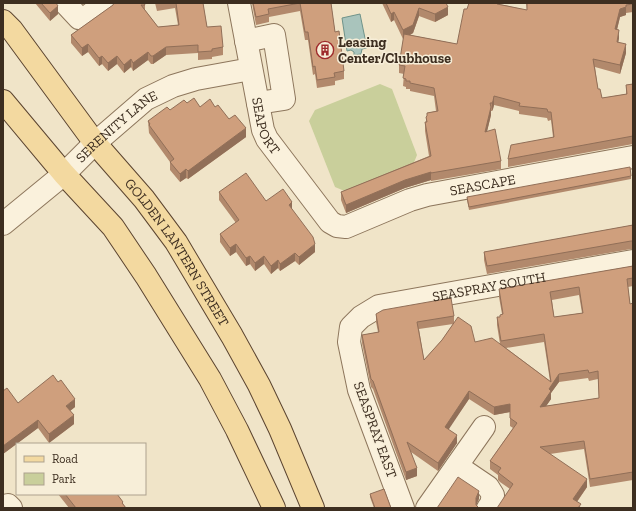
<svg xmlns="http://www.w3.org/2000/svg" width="636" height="511" font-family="'Zilla Slab',serif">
  <rect width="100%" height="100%" fill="#f0e4c8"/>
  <path fill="#c9cf9b" d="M380,84L392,89L417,155L413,165L347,192L335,187L309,121L315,110Z"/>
  <path fill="#a9c4bc" stroke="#6f938a" d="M360,14L367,48L362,49L361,54L354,55V52L351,50L347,51L342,18Z"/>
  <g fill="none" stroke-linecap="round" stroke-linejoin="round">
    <defs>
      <g id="minor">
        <path d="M65,3L79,18L88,16L105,3"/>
        <path id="s1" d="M239,3L263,130L267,139L330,222L337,226L346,227L410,200L427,195L633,157"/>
        <path d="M246,41L274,35L284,99L258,103"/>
        <path id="s2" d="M3,224L64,174L95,143L146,99L173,86L196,79L251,69"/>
        <path d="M457,466L488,487L493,495L491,504L488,508"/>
        <path d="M8,505L11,508"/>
        <path id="s3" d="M403,508L359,390L349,342L351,327L361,317L379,306L633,261"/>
        <path d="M427,508L484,427"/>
      </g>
      <g id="major">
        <path id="s4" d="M3,21L12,30L95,143L144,199L176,242L232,336L259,385L280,429L313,508"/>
        <path d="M3,101L64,174L113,227L146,276L210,379L237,430L274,508"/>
      </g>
    </defs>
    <use href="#minor" stroke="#8d765c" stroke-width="24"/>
    <use href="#major" stroke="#5b4430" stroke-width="24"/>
    <use href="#minor" stroke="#faf1dc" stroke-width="22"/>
    <use href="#major" stroke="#f3d9a0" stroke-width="22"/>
  </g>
  <g fill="#b2896c" fill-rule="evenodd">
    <path d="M35,3H56L58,14L50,21Z"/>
    <path d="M155,3H203L207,27L223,47V55L212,57V59L198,60V53L166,55L153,64H151L148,60L133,71L131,67L124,73L117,64L108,71L102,64L99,66L88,52L82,56L71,43V35L113,5H145V10L158,27L178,25L175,8L157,11Z"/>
    <path d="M252,3H332H331L335,32L344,71V79L335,81V85L317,88L315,74L313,75L308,40H305L300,11L269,17V22L256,25Z"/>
    <path d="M382,3H446L448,15L435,22L419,16L413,33L410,35L457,44L467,9L499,4L527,10L526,3H633V12L626,13V15L620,17L617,30L619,38L618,42L626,53L620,74L595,67L598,89L602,98L626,94V85L633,84V144L508,167V159L553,137L551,120L548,121L547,118L519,114V111L494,105L493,109L492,111H491V115L487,131L501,161V169L431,181V180L405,188L346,213L341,200V192L429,156L425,131V122H426V117L427,116V113L436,111L434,96L410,91V89H406V87L403,86L404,74L399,73V65L404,38L403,39L394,20L391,22Z"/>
    <path d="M187,103L200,107H215L229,119L246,137L188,179L186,178L180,182L170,170V162L149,133L148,121Z"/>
    <path d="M631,176V179L469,210L467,200V197Z"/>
    <path d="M219,192L266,201L292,209L315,252L299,265L295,261L280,271L278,268L271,274L264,264L255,271L250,264L246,266L236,252L230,256L220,242V234L236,223L219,200Z"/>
    <path d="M633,225V249H631L487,274L484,260V252Z"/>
    <path d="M633,266V286L628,287L630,304L633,303V480L590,487L584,449L550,454L587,487L577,502L581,508L510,489L500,482L498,480V475L490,469V461L513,428L510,426V412L494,415L469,399L448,429L457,443L438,471L411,452L417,476L406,480L373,389L371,387L362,343V335L378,332L376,322V314L454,316V322L475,342L500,344L497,325V317H500L502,314L499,297V289ZM579,295L582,313L554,317L552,300ZM453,324L442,340L424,360L419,329ZM544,342L550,381L506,348ZM588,378L589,381L598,379L599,398L546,406L551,399V393L559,382Z"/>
    <path d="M3,391L18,403L75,407L70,411L74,424L49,443L38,428L3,454Z"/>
    <path d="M58,494H117L126,508H69Z"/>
    <path d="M370,494L391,508H374L370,497Z"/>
  </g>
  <g fill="#916f58">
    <path d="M58,6V14L50,21V13Z"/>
    <path d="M448,7V15L435,22V14Z"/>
    <path d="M626,7V15L620,17L615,37V29L620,9Z"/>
    <path d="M419,8V16L413,33L403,39V30Z"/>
    <path d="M394,12V20L391,22V14Z"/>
    <path d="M619,30V38L617,50V42Z"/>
    <path d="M88,44V52L82,56V48Z"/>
    <path d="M626,44V53L620,74V65Z"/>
    <path d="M166,47V55L153,64V56Z"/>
    <path d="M148,52V60L133,71V63Z"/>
    <path d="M102,56V64L99,66V58Z"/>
    <path d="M117,56V64L108,71V63Z"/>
    <path d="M131,59V67L124,73V65Z"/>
    <path d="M494,96V105L493,109L492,111V103Z"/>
    <path d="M491,107V115L485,140V132Z"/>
    <path d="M246,128V137L188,179V171Z"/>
    <path d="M186,169V178L180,182V174Z"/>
    <path d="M431,172V180L405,188L346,213V205L405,180Z"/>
    <path d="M292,202V210L289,205Z"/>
    <path d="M236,244V252L230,256V248Z"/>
    <path d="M315,244V252L299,265V257Z"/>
    <path d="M295,253V261L280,271V264Z"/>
    <path d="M250,256V264L246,266V258Z"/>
    <path d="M264,256V264L255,271V263Z"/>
    <path d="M278,260V268L271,274V266Z"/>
    <path d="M559,374V382L551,393V399L540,415V407L549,389Z"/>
    <path d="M469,391V399L445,435V427Z"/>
    <path d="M75,399V407L66,414V406Z"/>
    <path d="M510,404V412L494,415V407Z"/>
    <path d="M74,415V424L49,443V434Z"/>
    <path d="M38,420V428L3,454V446Z"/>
    <path d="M457,435V443L438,471V463Z"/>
    <path d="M417,468V476L406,480V472Z"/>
    <path d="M587,479V487L573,507V499Z"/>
    <path d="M479,491V499L476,506V498Z"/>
  </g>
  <g fill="#cf9f7d" stroke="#916f58" fill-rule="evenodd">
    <path d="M41,3H56L58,6L50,13Z"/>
    <path d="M114,3H144L145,5H141L158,27L179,25L176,3H203L207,27L221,26L223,47L212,49V51L198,52V45L166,47L153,56H151L148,52L133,63L131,59L124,65L117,56L108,63L102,56L99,58L88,44L82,48L71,35L113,5Z"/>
    <path d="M253,3H331L335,32L339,31L344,71L334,73L335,77L317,80L315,66L313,67L308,32H305L300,3L268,9L269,14L256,17Z"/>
    <path d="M386,3H446L448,7L435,14L419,8L413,25L403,30L394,12L391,14Z"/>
    <path d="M469,3H497V4L527,10V3H633V4L626,5V7L620,9L615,29L619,30L617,42L626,44L620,65L593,59L598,89H600L602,98L627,94L626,85L633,84V136L508,159L511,145L554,137L551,112H548L547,109L519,106L520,103L494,96L493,101L492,103H490L491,107L485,132L495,129L501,161L431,173V172L405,180L346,205L341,192L431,156L425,122H427L426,117L427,116V113L438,111L434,88L410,83V81H406V79L403,78L405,66L399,65L404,34L457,44L464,9H467Z"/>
    <path d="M194,98L200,107L210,99L215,107L218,105L229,119L235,115L246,128L188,171L186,169L180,174L170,162L174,159L149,125L150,124L148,121L167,107L170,110L184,100L187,103Z"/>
    <path d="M630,167L631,176L469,207L467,197Z"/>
    <path d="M246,173L266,201L283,189L292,202L289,205L313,237L315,244L299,257L295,253L280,264L278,260L271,266L264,256L255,263L250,256L246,258L236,244L230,248L220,234L239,220L219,192Z"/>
    <path d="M633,225V241H631L487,266L484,252Z"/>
    <path d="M633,266V278L627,279L630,304L633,303V472L590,479L584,441L540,447L587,479L573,499L581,504L578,508H497L513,484L500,474L498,472L501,468L490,461L517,423L510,418V404L494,407L469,391L445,427L457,435L438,463L407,442L417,468L406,472L373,381L371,379L362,335L379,332L376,314L383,310L451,298L454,316L417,322L424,360L442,340L458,317L471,326L475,342L492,338L551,382L544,334L501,341L497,317H500V315L503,314L499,289ZM579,287L583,313L554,317L550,292ZM588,370L589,373L598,371L599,398L540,407L551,391L549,389L559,374Z"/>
    <path d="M53,375L58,382L61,380L75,399L66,406L74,415L49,434L38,420L3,446V391L7,388L18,403Z"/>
    <path d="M458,477L479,491L476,498V505L479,508H437Z"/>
    <path d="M384,489L391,508H375L370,494Z"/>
    <path d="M65,494H117L123,502L122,503L126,508H76Z"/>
  </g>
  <defs>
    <symbol id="building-ring" viewBox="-11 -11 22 22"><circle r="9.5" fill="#f7eed8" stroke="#9e2a2b" stroke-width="1.5"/><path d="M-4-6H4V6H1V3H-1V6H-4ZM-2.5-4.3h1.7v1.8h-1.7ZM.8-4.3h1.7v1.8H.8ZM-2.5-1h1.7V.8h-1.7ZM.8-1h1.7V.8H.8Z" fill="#9e2a2b"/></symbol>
  </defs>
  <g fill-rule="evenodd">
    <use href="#building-ring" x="315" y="40" width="20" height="20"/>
  </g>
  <g text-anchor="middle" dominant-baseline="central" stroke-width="3" stroke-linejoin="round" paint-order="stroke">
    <g font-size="14" font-weight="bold" fill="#3d2e20" stroke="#f7eed8" text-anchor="start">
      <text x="338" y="42">Leasing<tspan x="338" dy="16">Center/Clubhouse</tspan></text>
    </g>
    <g font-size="14" fill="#3d2e20" stroke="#f7eed8">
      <text stroke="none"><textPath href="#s1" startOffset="126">SEAPORT</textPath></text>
      <text stroke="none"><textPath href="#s2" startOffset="150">SERENITY LANE</textPath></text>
      <text stroke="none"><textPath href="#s1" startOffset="404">SEASCAPE</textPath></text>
      <text stroke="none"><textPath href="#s4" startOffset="290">GOLDEN LANTERN STREET</textPath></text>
      <text stroke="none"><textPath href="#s3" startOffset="337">SEASPRAY SOUTH</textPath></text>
      <text transform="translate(375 430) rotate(70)">SEASPRAY EAST</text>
    </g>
  </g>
  <rect width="636" height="511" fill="none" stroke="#3d2e20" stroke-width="8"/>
  <rect x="16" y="443" width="130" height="52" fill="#f7eed8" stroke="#ada18e"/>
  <rect x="24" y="456" width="20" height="6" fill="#f3d9a0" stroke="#ada18e"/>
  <text x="52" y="463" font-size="12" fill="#3d2e20">Road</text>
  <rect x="24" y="473" width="20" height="12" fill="#c9cf9b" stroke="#ada18e"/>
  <text x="52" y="483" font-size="12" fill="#3d2e20">Park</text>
</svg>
